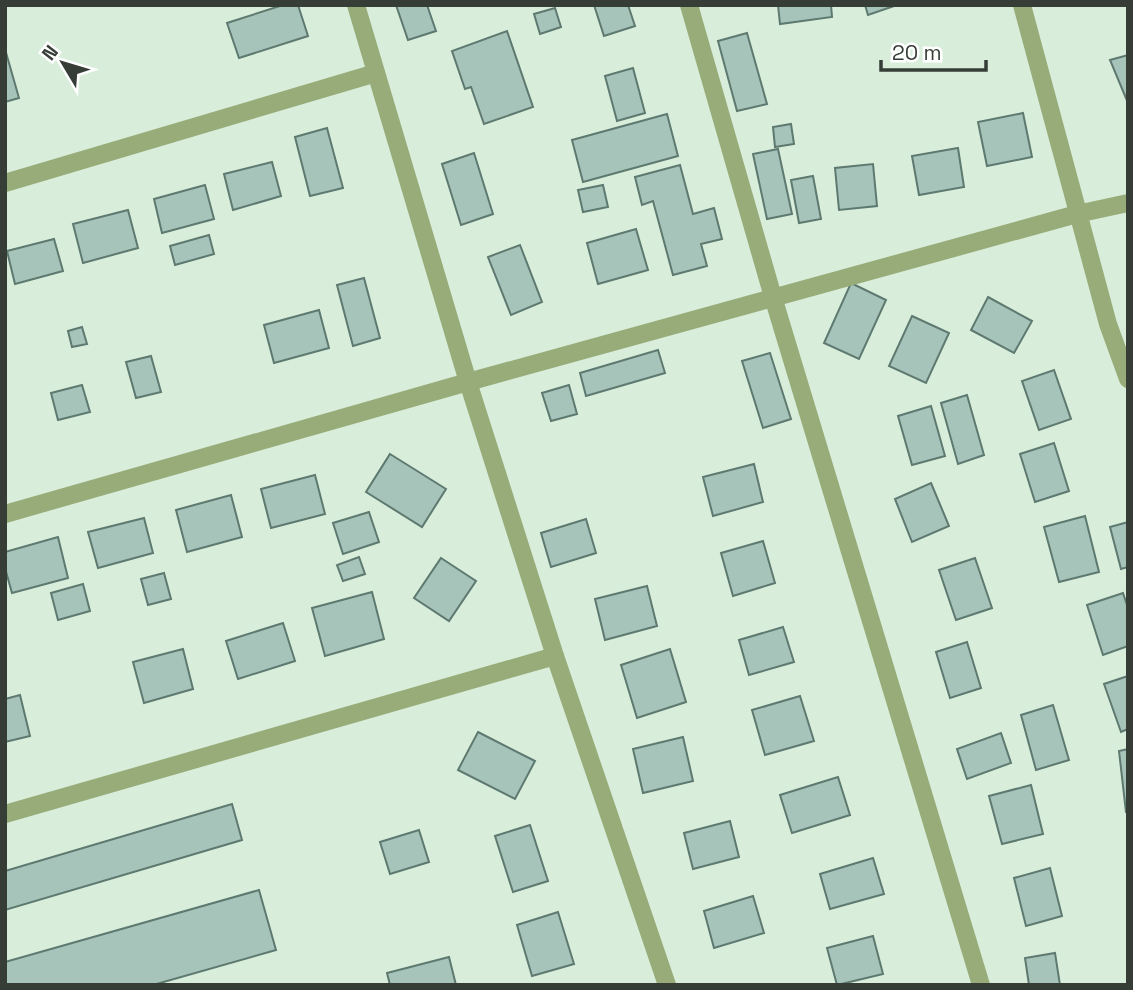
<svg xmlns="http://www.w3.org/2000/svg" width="1133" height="990" font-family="'Space Grotesk',sans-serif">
  <rect width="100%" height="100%" fill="#d8eedb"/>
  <g fill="#a7c4ba" stroke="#5e7970" stroke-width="2">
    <path d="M283,5H298L308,36L239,58L227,23Z"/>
    <path d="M396,5H427L436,31L408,40Z"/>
    <path d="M594,5H628L635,26L604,36Z"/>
    <path d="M778,5H831L832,17L780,24Z"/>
    <path d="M865,5H897L868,15Z"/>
    <path d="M555,8L561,27L540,34L534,14Z"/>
    <path d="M507,31L533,107L484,124L471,87L465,89L452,51Z"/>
    <path d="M747,33L767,104L737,111L718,41Z"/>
    <path d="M5,49L19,98L5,102Z"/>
    <path d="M1128,55V103L1110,60Z"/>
    <path d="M633,68L645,113L617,121L605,76Z"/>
    <path d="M1023,113L1032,157L987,166L978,122Z"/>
    <path d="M667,114L678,156L583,182L572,140Z"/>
    <path d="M791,124L794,144L775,147L773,127Z"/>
    <path d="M327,128L343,188L310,196L295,137Z"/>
    <path d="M958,148L964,187L919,195L912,156Z"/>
    <path d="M778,149L792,214L767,219L753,154Z"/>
    <path d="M474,153L493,214L461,225L442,164Z"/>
    <path d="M272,162L281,196L233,210L224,174Z"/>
    <path d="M873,164L877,206L839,210L835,168Z"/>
    <path d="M680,165L693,214L714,208L722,239L701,244L707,266L673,275L653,201L642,205L635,177Z"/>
    <path d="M813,176L821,219L799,223L791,180Z"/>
    <path d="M205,185L214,219L162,233L154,199Z"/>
    <path d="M603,185L608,207L583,212L578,190Z"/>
    <path d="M128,210L138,248L83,263L73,224Z"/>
    <path d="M636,229L648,270L598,284L587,243Z"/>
    <path d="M209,235L214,254L175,265L170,246Z"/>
    <path d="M54,239L63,271L15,284L7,251Z"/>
    <path d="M520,245L542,302L511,315L488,257Z"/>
    <path d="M364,278L380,338L353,346L337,285Z"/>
    <path d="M851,283L886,300L859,359L824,343Z"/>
    <path d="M988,297L1032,321L1014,353L971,330Z"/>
    <path d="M319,310L329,348L274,363L264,325Z"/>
    <path d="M912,316L949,333L926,383L889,366Z"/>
    <path d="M82,327L87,344L72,347L68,331Z"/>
    <path d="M658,350L665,373L586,396L580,373Z"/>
    <path d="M770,353L791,419L763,428L742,361Z"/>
    <path d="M151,356L161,392L136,398L126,362Z"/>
    <path d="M1054,370L1071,419L1039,430L1022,381Z"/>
    <path d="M82,385L90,412L58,420L51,393Z"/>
    <path d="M569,385L577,414L551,421L542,393Z"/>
    <path d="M967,395L984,455L958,464L941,403Z"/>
    <path d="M931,406L945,456L912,465L898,416Z"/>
    <path d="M1054,443L1069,491L1035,502L1020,454Z"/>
    <path d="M390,454L446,489L422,527L366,492Z"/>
    <path d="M754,464L763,502L713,516L703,477Z"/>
    <path d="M315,475L325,514L271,528L261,489Z"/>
    <path d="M931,483L949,526L912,542L895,499Z"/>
    <path d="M231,495L242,537L187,552L176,510Z"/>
    <path d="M369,512L379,542L343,554L333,523Z"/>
    <path d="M1085,516L1099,572L1059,582L1044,527Z"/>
    <path d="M144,518L153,553L98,568L88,532Z"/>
    <path d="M586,519L596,553L551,567L541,533Z"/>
    <path d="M1128,522V567L1121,569L1110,527Z"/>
    <path d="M58,537L68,578L12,593L5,568V552Z"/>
    <path d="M763,541L775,583L733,596L721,553Z"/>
    <path d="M359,557L365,574L343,581L337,565Z"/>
    <path d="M441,558L476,581L449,621L414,598Z"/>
    <path d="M975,558L992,608L956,620L939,570Z"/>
    <path d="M164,573L171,599L148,605L141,579Z"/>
    <path d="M83,584L90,611L58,620L51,593Z"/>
    <path d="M647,586L657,626L605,640L595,599Z"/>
    <path d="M372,592L384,639L325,656L312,608Z"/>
    <path d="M1123,593L1128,608V646L1103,655L1087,605Z"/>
    <path d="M283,623L295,661L238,679L226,641Z"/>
    <path d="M783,627L794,662L749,675L739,640Z"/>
    <path d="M967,642L981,688L950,698L936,652Z"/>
    <path d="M183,649L193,689L144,703L133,662Z"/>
    <path d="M670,649L686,702L637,718L621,665Z"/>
    <path d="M1128,676V729L1121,732L1104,684Z"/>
    <path d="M20,695L30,736L5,742V699Z"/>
    <path d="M800,696L814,741L765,755L752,710Z"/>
    <path d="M1053,705L1069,760L1036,770L1021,715Z"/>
    <path d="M478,732L535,761L515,799L458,770Z"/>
    <path d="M1001,733L1011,763L967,779L957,749Z"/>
    <path d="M683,737L693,781L643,793L633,749Z"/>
    <path d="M1128,749V812H1126L1119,751Z"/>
    <path d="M838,777L850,815L792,833L780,795Z"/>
    <path d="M1031,785L1043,834L1002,844L989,796Z"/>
    <path d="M232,804L242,840L5,910V871Z"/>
    <path d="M730,821L739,857L693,869L684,833Z"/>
    <path d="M530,825L548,881L513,892L495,836Z"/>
    <path d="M419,830L429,862L390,874L380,842Z"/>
    <path d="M873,858L884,894L830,909L820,874Z"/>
    <path d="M1050,868L1062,916L1026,926L1014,878Z"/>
    <path d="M259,890L276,950L153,985H5V962Z"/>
    <path d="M753,896L764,933L714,948L704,911Z"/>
    <path d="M558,912L574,964L532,976L517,925Z"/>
    <path d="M873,936L883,974L837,985L827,948Z"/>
    <path d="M1055,953L1060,985H1029L1025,958Z"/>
    <path d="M449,957L456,985H390L387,973Z"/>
  </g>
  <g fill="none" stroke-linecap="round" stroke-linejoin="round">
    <g stroke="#98ac7a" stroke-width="18">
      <path d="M356,5L468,382L555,656L667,985"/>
      <path d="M689,5L773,297L981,985"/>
      <path d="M1022,5L1108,324L1128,379"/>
      <path d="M5,183L376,73"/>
      <path d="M5,514L468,382L1077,214L1128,203"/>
      <path d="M5,814L555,656"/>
    </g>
  </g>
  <rect width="1133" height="990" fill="none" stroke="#353d36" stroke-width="14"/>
  <g transform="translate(63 63) rotate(308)" stroke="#ffffff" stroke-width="5" paint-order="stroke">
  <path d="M0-5L12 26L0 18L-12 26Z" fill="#353d36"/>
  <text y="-10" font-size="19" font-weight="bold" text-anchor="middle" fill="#353d36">N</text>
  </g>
  <path d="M881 60v10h105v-10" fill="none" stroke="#353d36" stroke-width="3.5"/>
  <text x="892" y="60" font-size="21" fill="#353d36" stroke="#ffffff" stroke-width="5" paint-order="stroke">20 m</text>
</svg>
